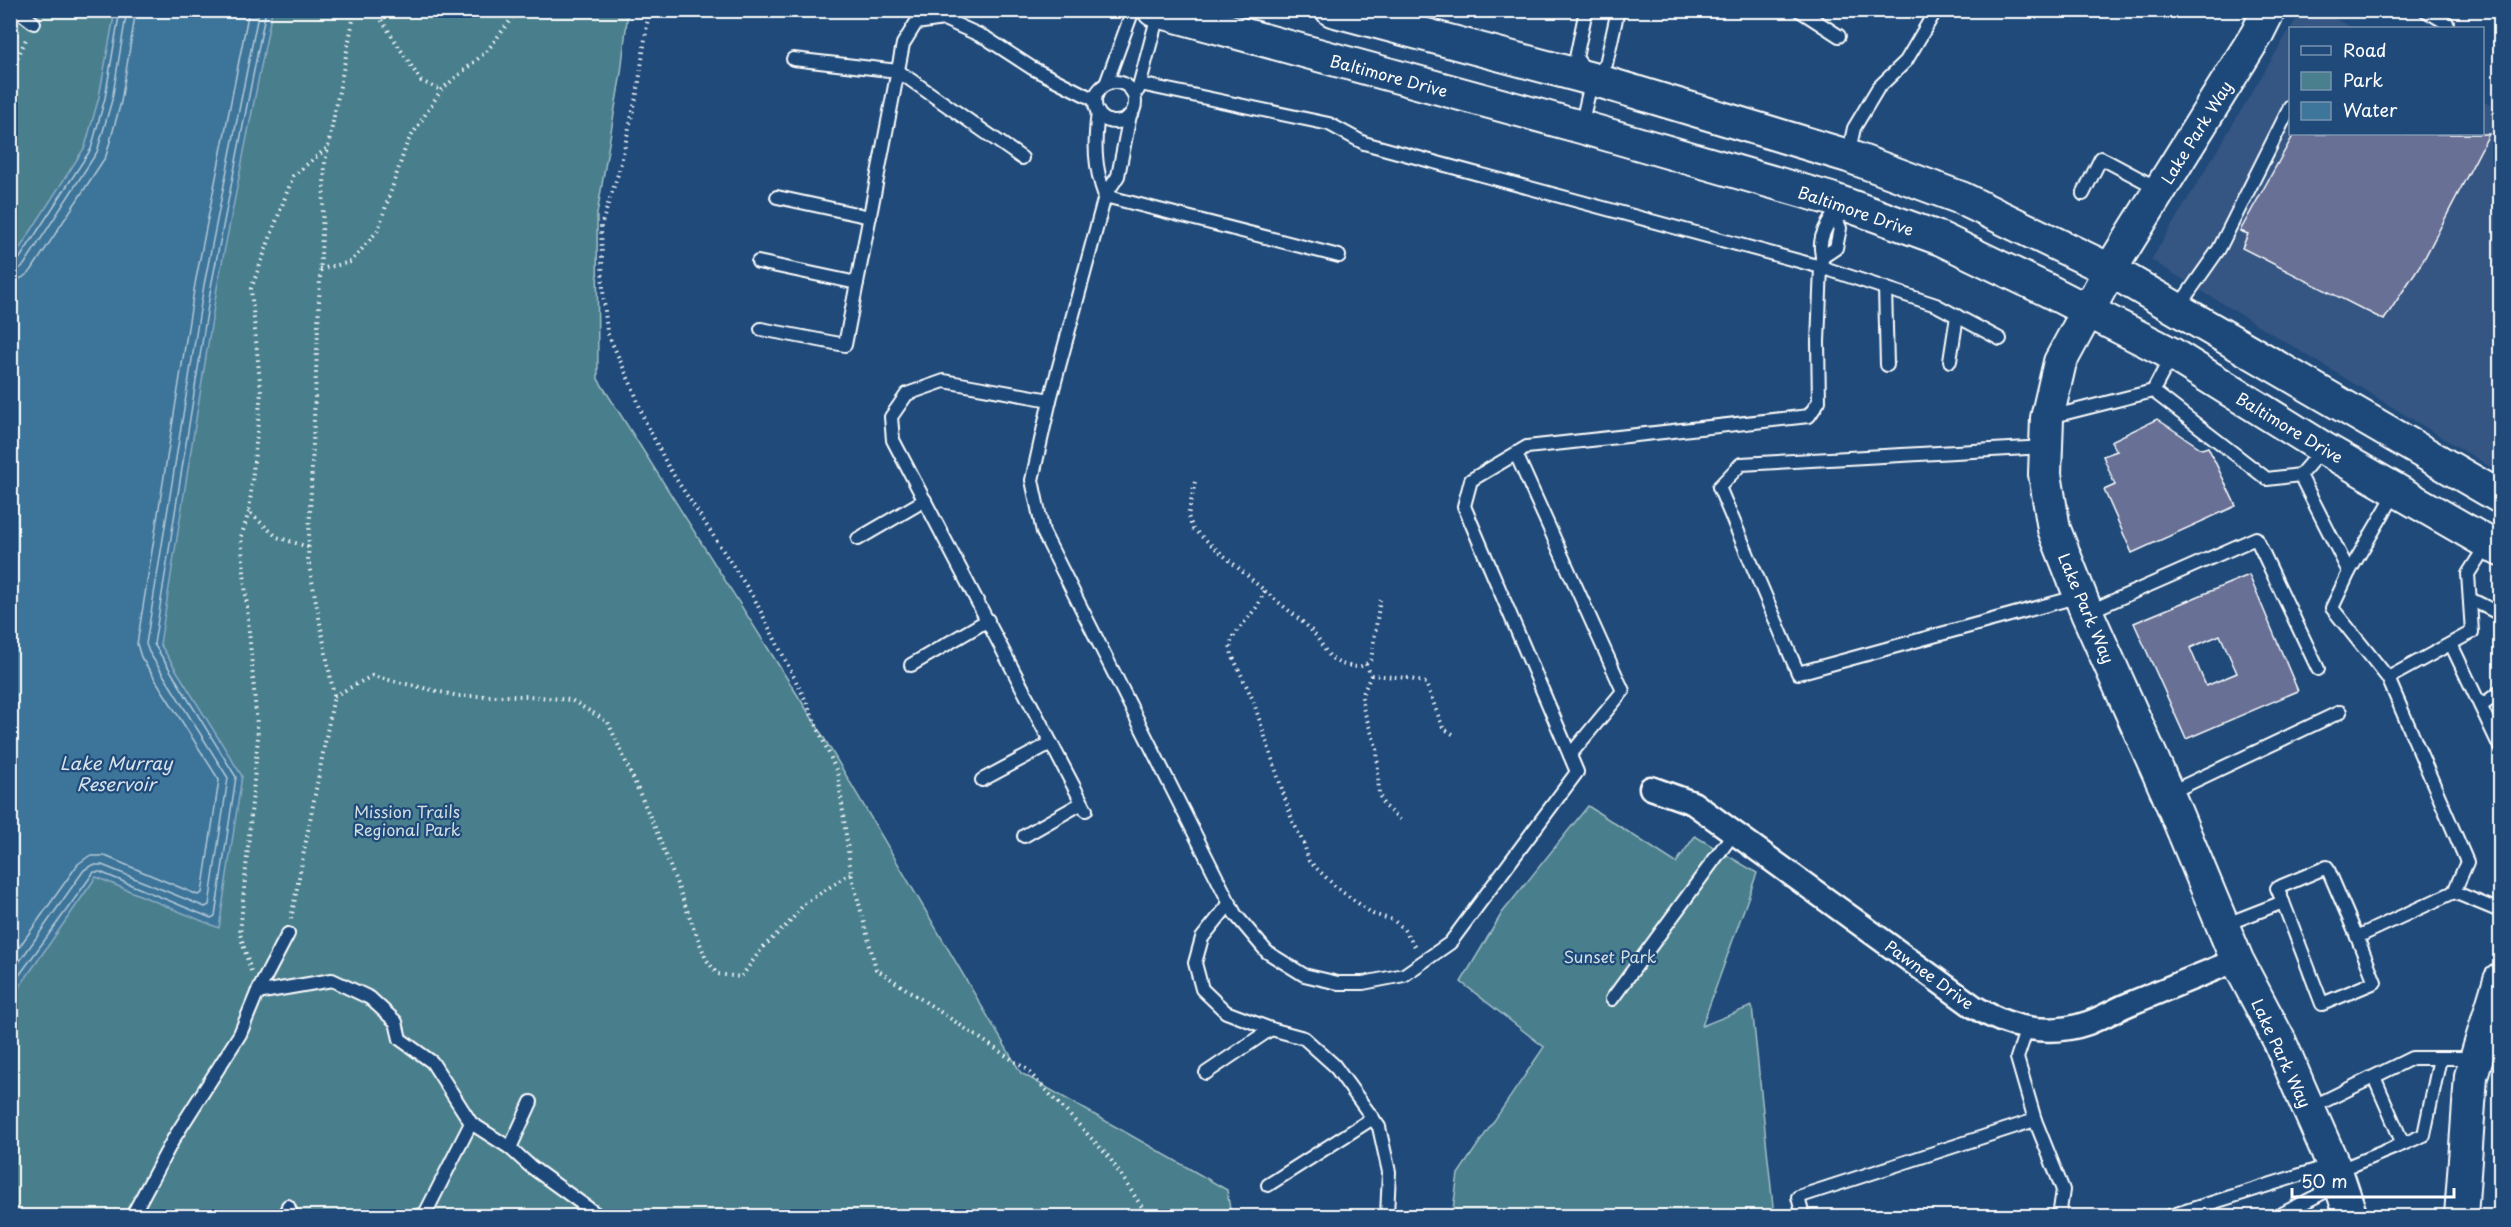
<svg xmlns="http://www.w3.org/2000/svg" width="2511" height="1227" font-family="'Playpen Sans',sans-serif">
  <rect width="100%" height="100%" fill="#1f4a7a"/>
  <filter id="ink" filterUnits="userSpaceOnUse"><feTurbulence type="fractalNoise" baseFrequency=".0167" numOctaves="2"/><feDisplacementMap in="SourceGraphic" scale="12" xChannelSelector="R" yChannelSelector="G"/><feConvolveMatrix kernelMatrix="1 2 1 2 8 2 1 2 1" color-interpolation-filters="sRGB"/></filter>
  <g filter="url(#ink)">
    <g fill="#355582">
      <path d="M2320,10V11L2353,28H2291L2301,11Z"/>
      <path d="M2290,29V134H2482L2483,101L2500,111V473L2151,260Z"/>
    </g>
    <g fill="#4a7f8d" stroke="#a4bfc6" stroke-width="1.5">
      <path d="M10,11H628L621,73L597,214L598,379L817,726L1021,1073L1227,1190L1231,1216H11Z"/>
      <path d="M1588,806L1676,863L1695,836L1757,873L1702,1026L1752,1006L1774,1216H1452L1458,1174L1544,1047L1461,982L1502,913Z"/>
    </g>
    <path fill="#3e759a" stroke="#8bacc2" stroke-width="1.5" d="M115,11H272L217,288L160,644L242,776L219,928L96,877L11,999V262L85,147L99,97Z"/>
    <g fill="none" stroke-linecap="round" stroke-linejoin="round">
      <g stroke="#b2c8d7" stroke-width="1.5">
        <path d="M10,264L18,261L91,149L105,98L120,10"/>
        <path d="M10,271L18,270L24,265L97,152L112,100L127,10"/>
        <path d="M10,280L22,278L31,271L106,156L121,102L136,10"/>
        <path d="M10,960L78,864L89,856H105L198,895L202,893L219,780L141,657L137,644L195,284L249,10"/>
        <path d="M10,975L84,870L92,865H102L205,907L209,905L228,778L149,652L146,644L204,285L259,10"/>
        <path d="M10,988L94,872H100L211,918L215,916L236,777L154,644L211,287L266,10"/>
      </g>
    </g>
    <g fill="#687096" stroke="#fff" stroke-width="1.5" fill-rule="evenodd">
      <path d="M2294,134H2489L2424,259L2384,320L2242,248L2248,234L2240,231Z"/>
      <path d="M2157,419L2202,449L2208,447L2236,506L2132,553L2104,490L2115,485L2103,456L2117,451L2111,441Z"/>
      <path d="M2249,575L2298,691L2186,739L2134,623ZM2220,635L2237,673L2206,686L2190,648Z"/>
    </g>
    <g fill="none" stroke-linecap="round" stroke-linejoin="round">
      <defs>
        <g id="lane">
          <path d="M17,10L34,23"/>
          <path d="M1799,10L1839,36"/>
          <path d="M2425,10L2447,23"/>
          <path d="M793,59L898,71L1022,158"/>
          <path d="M1586,71L1576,58L1586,10"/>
          <circle cx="1115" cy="102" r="20"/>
          <path d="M1106,84L1133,10"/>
          <path d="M1138,90L1159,11"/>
          <path d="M1098,112C1094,144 1094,166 1105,196"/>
          <path d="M1130,115L1118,176L1105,196L1050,400L1032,480L1043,532L1235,914L1267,952L1304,975L1338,983H1363L1404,975L1450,943L1577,772L1464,506L1471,480L1527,447L1809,416L1819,401L1818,342L1821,267L1364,143L1329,124L1140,84"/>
          <path d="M1581,126L1592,79L1606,64L1618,10"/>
          <path d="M1848,155L1854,128L1878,88L1906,61L1936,10"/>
          <path d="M2083,194L2101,158L2159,189"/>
          <path d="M1105,196L1339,256"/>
          <path d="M777,197L870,217"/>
          <path d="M1839,203C1835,216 1822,228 1821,243C1820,253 1824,255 1821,267L1936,305L2000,339"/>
          <path d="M1824,256L1836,248L1840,228L1835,216"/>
          <path d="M758,262L857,283"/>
          <path d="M1885,288L1887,365"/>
          <path d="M2177,309L2219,249L2290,107"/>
          <path d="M761,329L845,345L903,44L916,23L944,19L986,38L1032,68L1095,100"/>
          <path d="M1950,361L1957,316"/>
          <path d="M2153,391L2267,479L2300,475L2323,448"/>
          <path d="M1050,400L944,381L907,394L891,417L893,440L1086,810"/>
          <path d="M2050,417L2153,391L2172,355"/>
          <path d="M2045,447L1741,464L1719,487L1798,673L2080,596"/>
          <path d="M1516,454L1623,691L1570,755"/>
          <path d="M2300,475L2349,572L2332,608L2388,678L2467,862L2454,892L2500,911"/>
          <path d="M858,539L925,500"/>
          <path d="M2349,572L2397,490"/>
          <path d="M2470,599L2500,614"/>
          <path d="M2088,612L2256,538L2318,669"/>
          <path d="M2451,644L2500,747"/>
          <path d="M911,665L988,620"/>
          <path d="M2388,678L2472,632L2468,574L2487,544"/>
          <path d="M2481,706L2500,692"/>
          <path d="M982,780L1051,743"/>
          <path d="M2169,793L2340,712"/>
          <path d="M1024,836L1082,803"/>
          <path d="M2283,902L2277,888L2327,867L2357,937"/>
          <path d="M1230,903L1202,938L1195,963L1202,989L1226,1012L1271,1029L1304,1038L1334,1065L1379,1127L1389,1172L1387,1216"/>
          <path d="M2224,925L2283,902L2322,1004L2375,982L2357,937L2454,892"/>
          <path d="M257,993L288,934"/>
          <path d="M1612,999L1733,834"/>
          <path d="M1206,1073L1271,1029"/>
          <path d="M2374,1077L2403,1144L2424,1135L2440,1058"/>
          <path d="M2310,1108L2412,1058H2475"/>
          <path d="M2035,1120L2063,1190L2060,1210L2062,1216"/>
          <path d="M510,1148L531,1102"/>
          <path d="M2337,1171L2403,1144"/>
          <path d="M1268,1185L1373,1118"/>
          <path d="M288,1206L292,1216"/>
          <path d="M132,1216L174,1138L240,1034L257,993L332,980L370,998L396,1022L400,1039L432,1062L471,1123L510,1148L530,1166L599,1216"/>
          <path d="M417,1216L425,1214L471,1123"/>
          <path d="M1803,1216L1798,1197L2035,1120L2017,1058L2027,1028"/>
          <path d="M2170,1216L2332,1165"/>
          <path d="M2278,1216L2338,1185"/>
        </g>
        <path id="street" d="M1651,788L1693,803L1973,1006C2008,1028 2048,1037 2088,1023C2104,1017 2118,1008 2134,1002C2168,988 2202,974 2237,960"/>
        <g id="secondary">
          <path d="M1154,10L1581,127L1831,199L1941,239L2045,289L2172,354L2323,448L2500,550"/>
          <path d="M1332,10L1592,79L1848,156L1961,198L2110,270L2500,497"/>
          <path d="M2269,10L2257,34L2110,270L2060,362L2047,418L2045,474L2054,529L2087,613L2168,794L2237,960L2280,1042L2299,1087L2336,1171L2351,1216"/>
          <path d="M2461,1216L2471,1076L2500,980"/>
        </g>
      </defs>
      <use href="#lane" stroke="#fff" stroke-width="16"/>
      <use href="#street" stroke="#fff" stroke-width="27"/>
      <use href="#secondary" stroke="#fff" stroke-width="36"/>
      <g stroke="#fff" stroke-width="4" stroke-dasharray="1.5 4.5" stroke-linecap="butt">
        <path d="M375,10L421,81L441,90"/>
        <path d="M649,10L638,89L619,171L601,226L603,290L607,332L634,391L644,419L669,468L754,598L806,701L838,774L851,873L876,969L1026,1069L1109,1157L1148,1216"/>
        <path d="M10,74L27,37"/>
        <path d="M320,269L351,262L378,230L407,143L441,90L487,51L518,10"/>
        <path d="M1195,482L1188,516L1193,529L1265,591L1256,608L1235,634L1230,644L1232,655L1253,700L1292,820L1304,844L1309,861L1337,888L1373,914L1393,920L1403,928L1416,948"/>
        <path d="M249,512L241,537L258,737L240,934L251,971"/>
        <path d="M308,547L277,537L249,512L261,392L251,289L293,176L327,148"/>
        <path d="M1265,591C1280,604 1297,616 1311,630C1326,646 1325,662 1350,666C1359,668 1364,666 1371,660L1380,600"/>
        <path d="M1366,664L1371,675L1407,678L1426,683L1443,728L1456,736"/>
        <path d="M1371,675L1362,696L1363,708L1377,749L1379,794L1384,806L1403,822"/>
        <path d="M334,696L372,676L458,696H529L571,700L608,722L656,830L706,959L717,974L741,977L763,947L789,923L804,904L851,873"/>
        <path d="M291,919L334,696L308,560L325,162L355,10"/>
      </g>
      <use href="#lane" stroke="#1f4a7a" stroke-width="12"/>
      <use href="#street" stroke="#1f4a7a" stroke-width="22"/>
      <use href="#secondary" stroke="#1f4a7a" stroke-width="32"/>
    </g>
  </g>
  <g text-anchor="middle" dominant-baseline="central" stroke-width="4.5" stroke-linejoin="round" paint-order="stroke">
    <g font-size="16" fill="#fff" stroke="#1f4a7a">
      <text transform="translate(1389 75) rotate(15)">Baltimore Drive</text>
      <text transform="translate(2196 132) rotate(-58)">Lake Park Way</text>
      <text transform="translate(1856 210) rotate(19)">Baltimore Drive</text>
      <text transform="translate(2290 427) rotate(31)">Baltimore Drive</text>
      <text transform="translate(2087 608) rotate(67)">Lake Park Way</text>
      <text transform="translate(1930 974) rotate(36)">Pawnee Drive</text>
      <text transform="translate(2282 1053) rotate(65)">Lake Park Way</text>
    </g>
    <g font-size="16" fill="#d2dfe2" stroke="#1f4a7a">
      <text x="407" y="811">Mission Trails<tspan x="407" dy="18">Regional Park</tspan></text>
      <text x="1610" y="956">Sunset Park</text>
    </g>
    <g font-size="18" font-style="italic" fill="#d8e3eb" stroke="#1f4a7a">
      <text x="116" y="762">Lake Murray<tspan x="116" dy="21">Reservoir</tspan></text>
    </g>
  </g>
  <rect width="2511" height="1227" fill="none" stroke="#1f4a7a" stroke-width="36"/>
  <rect x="18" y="18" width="2475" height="1191" fill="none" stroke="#fff" stroke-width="2" filter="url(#ink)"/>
  <rect x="2289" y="27" width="195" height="108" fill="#1f4a7a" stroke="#7992af" stroke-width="1.5"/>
  <rect x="2301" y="46" width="30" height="9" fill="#1f4a7a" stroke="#7992af" stroke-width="1.5"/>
  <text x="2343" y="57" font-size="18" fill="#ffffff">Road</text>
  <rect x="2301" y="72" width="30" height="18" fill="#4a7f8d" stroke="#7992af" stroke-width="1.5"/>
  <text x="2343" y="87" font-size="18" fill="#ffffff">Park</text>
  <rect x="2301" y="102" width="30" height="18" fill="#3e759a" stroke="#7992af" stroke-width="1.5"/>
  <text x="2343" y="117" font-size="18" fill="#ffffff">Water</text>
  <path d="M2292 1188v9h162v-9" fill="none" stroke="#ffffff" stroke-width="3"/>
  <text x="2301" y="1188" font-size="18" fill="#ffffff" stroke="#1f4a7a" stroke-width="4.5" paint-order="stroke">50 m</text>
</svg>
